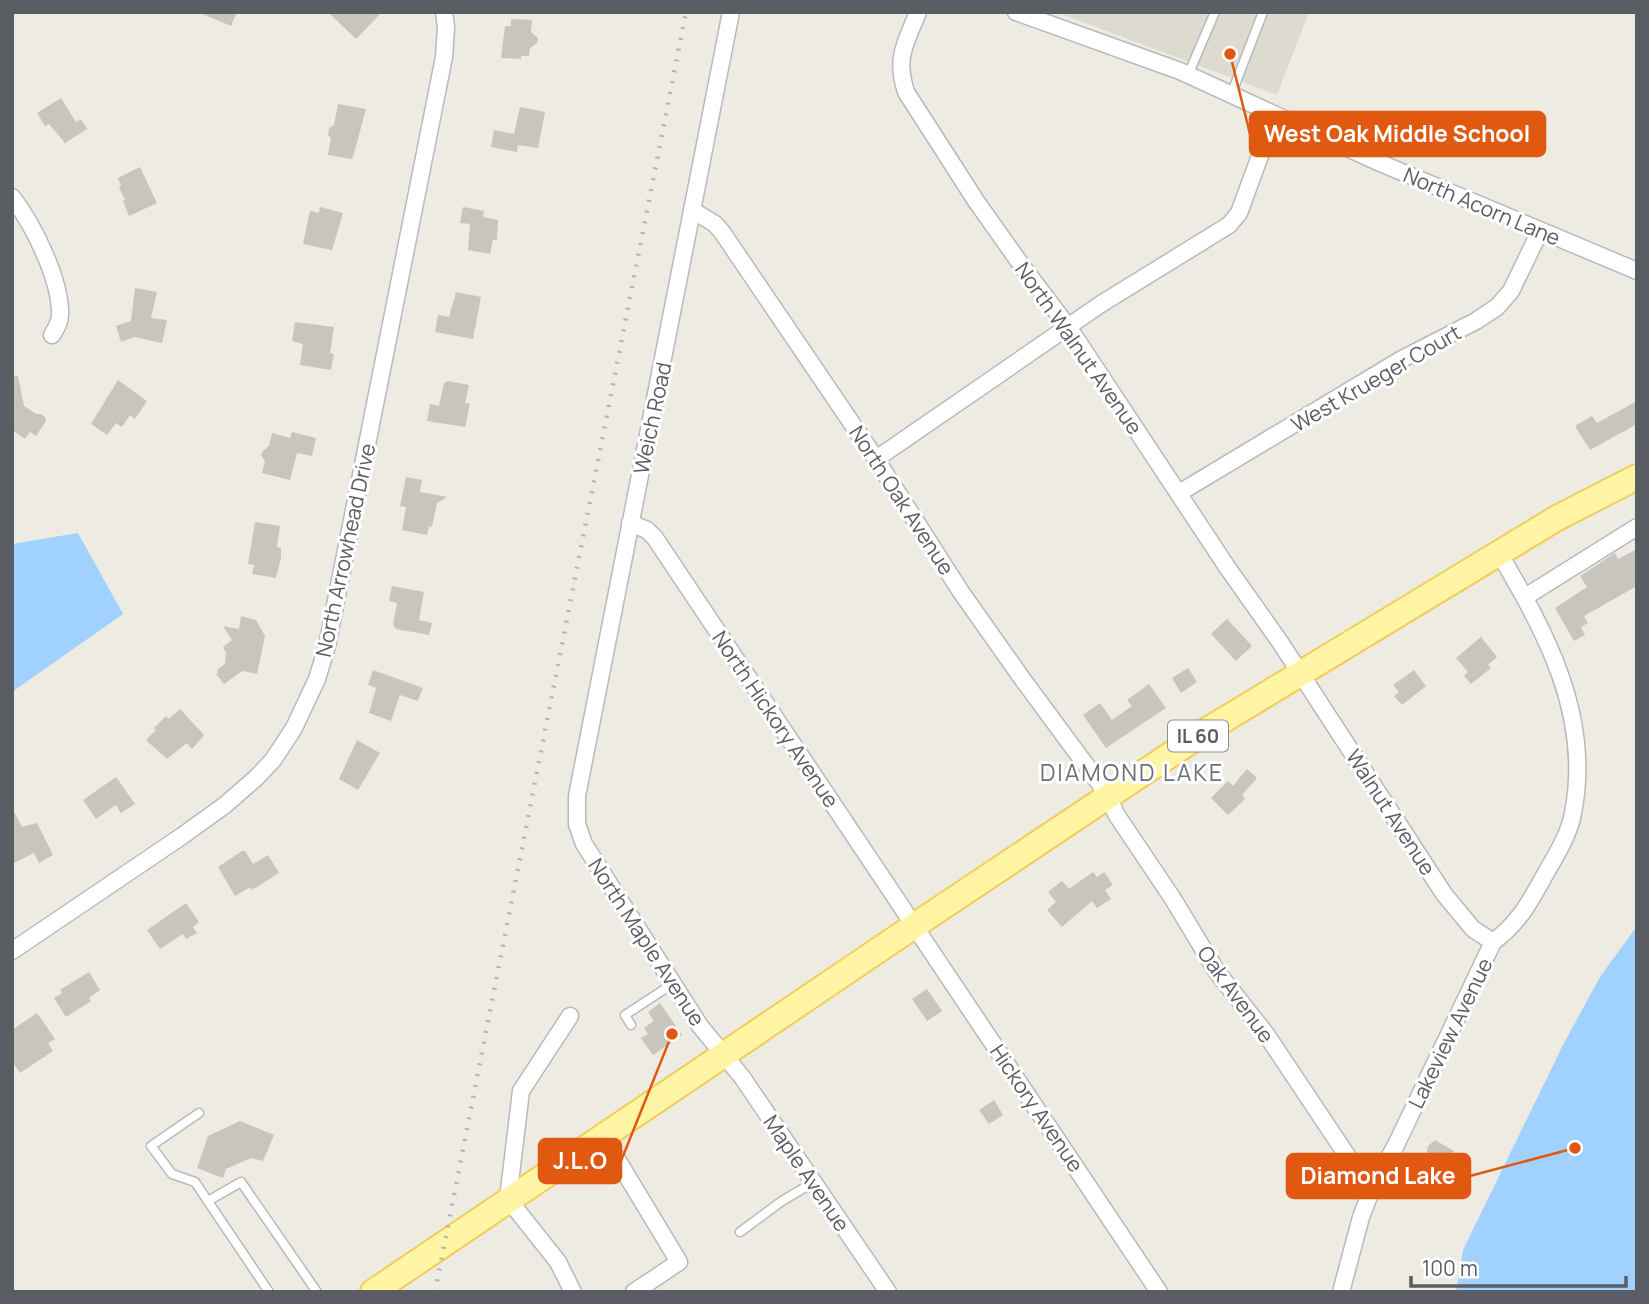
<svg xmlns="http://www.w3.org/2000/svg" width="1649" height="1304" font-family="Manrope,sans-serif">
  <rect width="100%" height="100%" fill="#edebe2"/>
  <path fill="#dddad0" d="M1056,12H1309L1277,95Z"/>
  <g fill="#a0d1ff">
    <path d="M78,533L123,614L12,692V544Z"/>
    <path d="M1637,926V1292H1456L1463,1250L1563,1045L1600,977Z"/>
  </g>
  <g fill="#c8c5bf">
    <path d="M198,12H237L231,26Z"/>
    <path d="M328,12H382L356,39Z"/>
    <path d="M511,19L532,20L531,32L538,38L537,43L530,48L529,56H521V59L501,58L505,26H511Z"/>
    <path d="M61,98L76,122L81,119L87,129L65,143L49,124L45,126L37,113Z"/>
    <path d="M338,104L366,109L353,157L351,159L328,155L331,137L328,136L329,128L334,125Z"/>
    <path d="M520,107L545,112L538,148L518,145L517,152L491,147L494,130L514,134Z"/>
    <path d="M140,167L157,203L129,216L123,201L125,200L119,187L121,186L118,178Z"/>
    <path d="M320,207L343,213L332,250L303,244L310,211L319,213Z"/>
    <path d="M463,207L484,211L483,217L498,220L497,240H493L490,254L468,250L470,224L460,223Z"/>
    <path d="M135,288L157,292L151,318L167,320L162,343L134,337L121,342L116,326L131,321Z"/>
    <path d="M456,292L481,297L473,339L435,332L438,315L449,317Z"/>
    <path d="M295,322L334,327L330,353L334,354L331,370L300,365L303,344L292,341Z"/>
    <path d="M18,376L24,406L36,414H41L45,417L46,421L36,436L30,432L25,439L12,430V377Z"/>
    <path d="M118,380L147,401L135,419L130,415L122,427L116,423L107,435L91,424Z"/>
    <path d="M448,381L469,385L465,403L470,404L465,427L427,421L430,404L439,406L444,383Z"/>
    <path d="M1637,401V424L1590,450L1575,426L1592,416L1597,423Z"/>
    <path d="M292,432L316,438L312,456L297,453L290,480L262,473L265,461L261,455L263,451L269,446L272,433L290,438Z"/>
    <path d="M406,477L422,480L420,492L447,497L437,503L432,527L429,526L427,535L402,530L406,507L400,506Z"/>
    <path d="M255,522L280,526L277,547L281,548V558L276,578L252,574L254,565L248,564Z"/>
    <path d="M1637,549V586L1584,616L1588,623L1581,627L1585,635L1574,641L1555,608L1587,587L1580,576L1615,553L1618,559Z"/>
    <path d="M392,586L424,592L419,620L432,623L429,635L396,629L393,625L397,603L389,601Z"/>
    <path d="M241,616L256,620L265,636L257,674L242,671L224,684L216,674L218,673L217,670L225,664L226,653L223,647L232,640L223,626L239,629Z"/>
    <path d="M1227,619L1252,646L1236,661L1211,634Z"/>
    <path d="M1481,637L1497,657L1488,665L1491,668L1471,684L1464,676L1468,672L1456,658Z"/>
    <path d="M1188,668L1197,682L1181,693L1172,678Z"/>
    <path d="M373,670L423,688L418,701L400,695L391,721L369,713L376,688L368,685Z"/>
    <path d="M1414,670L1426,686L1402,705L1394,696L1399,692L1393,685Z"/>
    <path d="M1149,684L1166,708L1106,748L1083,715L1100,703L1112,720L1132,706L1127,700Z"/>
    <path d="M180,709L204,735L192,749L187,743L167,759L146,740L156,730L154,728L166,716L169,719Z"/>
    <path d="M357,740L380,753L358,790L339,779Z"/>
    <path d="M1247,769L1257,778L1242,795L1245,799L1228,815L1211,798L1228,781L1233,786Z"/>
    <path d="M116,777L135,804L121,813L116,805L96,819L83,800Z"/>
    <path d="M12,808L22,827L37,823L53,855L39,863L34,853L12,864Z"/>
    <path d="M242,851H245L253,864L268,855L279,873L252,890L250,887L235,896L218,867Z"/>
    <path d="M1093,872L1097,877L1104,872L1113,885L1105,890L1111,899L1097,908L1092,901L1062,927L1047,910L1056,902L1048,892L1062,881L1069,889Z"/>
    <path d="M186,903L199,922L193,927L197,933L186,939L183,934L160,949L147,930Z"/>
    <path d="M89,972L100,990L89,998L91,1001L66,1017L54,998L62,993L60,990Z"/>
    <path d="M927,989L942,1011L927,1021L912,999Z"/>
    <path d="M660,1003L682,1035L653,1055L641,1038L648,1034L644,1028L654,1021L648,1012Z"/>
    <path d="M37,1013L55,1039L48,1043L53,1051L20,1073L12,1061V1030Z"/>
    <path d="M994,1100L1003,1115L989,1124L979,1110Z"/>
    <path d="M240,1121L274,1135L263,1161L251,1158L226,1169L223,1178L197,1168L208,1136Z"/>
    <path d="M1435,1140L1454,1151L1450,1159L1468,1169L1456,1193L1435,1183L1439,1163L1426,1156L1428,1146Z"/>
  </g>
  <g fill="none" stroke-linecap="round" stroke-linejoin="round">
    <defs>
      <g id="lane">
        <path d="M1188,75L1215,12"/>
        <path d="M1231,95L1263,12"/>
        <path d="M631,1025L625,1015L674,983"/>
        <path d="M199,1113L151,1146L172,1174L195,1182L269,1292"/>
        <path d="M208,1201L241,1182L317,1292"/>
        <path d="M740,1232L782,1201L814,1182"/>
      </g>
      <g id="street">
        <path d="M731,12L577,796V824L584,844L700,1026L742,1077L888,1292"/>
        <path d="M918,12C905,45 895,57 906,92L976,201L1022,266L1069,328L1227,567L1280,642L1444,894L1473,929L1493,942"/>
        <path d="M1016,12L1180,71L1378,162L1637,271"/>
        <path d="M12,197C33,224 61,280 60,315C60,323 56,328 52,335"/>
        <path d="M692,210L715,224L722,232L876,459L961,592L1021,677L1108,795L1116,814L1173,899L1217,972L1266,1034L1354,1166L1373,1186"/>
        <path d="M876,459L1101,304L1229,225L1239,213L1275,115"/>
        <path d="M1179,493L1402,359L1476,321L1497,307L1511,291L1540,231"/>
        <path d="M630,523L647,530L655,538L1159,1292"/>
        <path d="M1525,597L1637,527"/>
        <path d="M12,951L182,836L225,805L256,778L273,760L294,728L317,679L327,646L444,57L446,27L444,12"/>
        <path d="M570,1016L521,1091L508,1199L558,1262L573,1292"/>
        <path d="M603,1136L679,1262L634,1292"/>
        <path d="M1341,1292L1361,1217L1373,1186L1396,1145L1493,942C1520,922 1531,900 1547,871C1557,854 1570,832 1573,813C1592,716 1546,633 1499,553"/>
      </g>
      <path id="primary" d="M373,1292L914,926L1209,729L1557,518L1637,477"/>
    </defs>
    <use href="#lane" stroke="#b7b9be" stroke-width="11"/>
    <use href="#street" stroke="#b7b9be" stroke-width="19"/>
    <use href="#primary" stroke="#f1ce57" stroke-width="28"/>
    <use href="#lane" stroke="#fff" stroke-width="8"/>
    <use href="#street" stroke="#fff" stroke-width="16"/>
    <use href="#primary" stroke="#fff5a5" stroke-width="24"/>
    <path stroke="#b3b4b4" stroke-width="4.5" stroke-dasharray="2 9" stroke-linecap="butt" d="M435,1292L686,12"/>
  </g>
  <g text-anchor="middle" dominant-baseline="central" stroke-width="6" stroke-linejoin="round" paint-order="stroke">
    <rect fill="#fff" stroke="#8c8e92" stroke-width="2" x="1168" y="720.5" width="60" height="31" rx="5"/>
    <g font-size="19" font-weight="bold" fill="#5a5d63">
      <text x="1198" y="736">IL 60</text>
    </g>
    <g font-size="21" fill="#5a5d63" stroke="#fff">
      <text transform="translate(1482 206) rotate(23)">North Acorn Lane</text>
      <text transform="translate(1079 348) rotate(55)">North Walnut Avenue</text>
      <text transform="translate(1376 378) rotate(-30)">West Krueger Court</text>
      <text transform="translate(652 418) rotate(-78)">Weich Road</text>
      <text transform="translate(902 500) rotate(57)">North Oak Avenue</text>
      <text transform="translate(345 550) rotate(-78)">North Arrowhead Drive</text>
      <text transform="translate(776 719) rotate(56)">North Hickory Avenue</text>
      <text transform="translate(1391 812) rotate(57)">Walnut Avenue</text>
      <text transform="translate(647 942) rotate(57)">North Maple Avenue</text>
      <text transform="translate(1236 994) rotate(54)">Oak Avenue</text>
      <text transform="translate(1450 1033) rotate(-64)">Lakeview Avenue</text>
      <text transform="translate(1037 1108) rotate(56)">Hickory Avenue</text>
      <text transform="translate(807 1173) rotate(56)">Maple Avenue</text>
    </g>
    <g font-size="23" letter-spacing="2" fill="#6b6f75" stroke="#fff">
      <text x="1132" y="772">DIAMOND LAKE</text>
    </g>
  </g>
  <path fill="none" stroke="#e15910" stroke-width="2.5" d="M1230 54L1250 134M672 1034L621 1161M1575 1148L1470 1176"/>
  <g fill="#e15910" stroke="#fff" stroke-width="2.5">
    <circle cx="1230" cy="54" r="7"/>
    <circle cx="672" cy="1034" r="7"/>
    <circle cx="1575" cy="1148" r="7"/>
  </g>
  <g fill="#e15910" stroke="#e15910" stroke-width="2.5">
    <rect x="1250" y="112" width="295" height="44" rx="7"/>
    <rect x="539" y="1139" width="82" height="44" rx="7"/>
    <rect x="1287" y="1154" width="183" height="44" rx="7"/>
  </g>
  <g font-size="23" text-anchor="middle" font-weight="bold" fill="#fff">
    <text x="1397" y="142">West Oak Middle School</text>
    <text x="580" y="1169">J.L.O</text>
    <text x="1378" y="1184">Diamond Lake</text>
  </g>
  <rect width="1649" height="1304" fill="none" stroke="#5a5d63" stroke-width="28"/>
  <path d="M1411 1276v10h215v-10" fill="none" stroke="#5a5d63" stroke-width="3.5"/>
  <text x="1422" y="1276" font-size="21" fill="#5a5d63" stroke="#ffffff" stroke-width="5" paint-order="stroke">100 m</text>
</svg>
